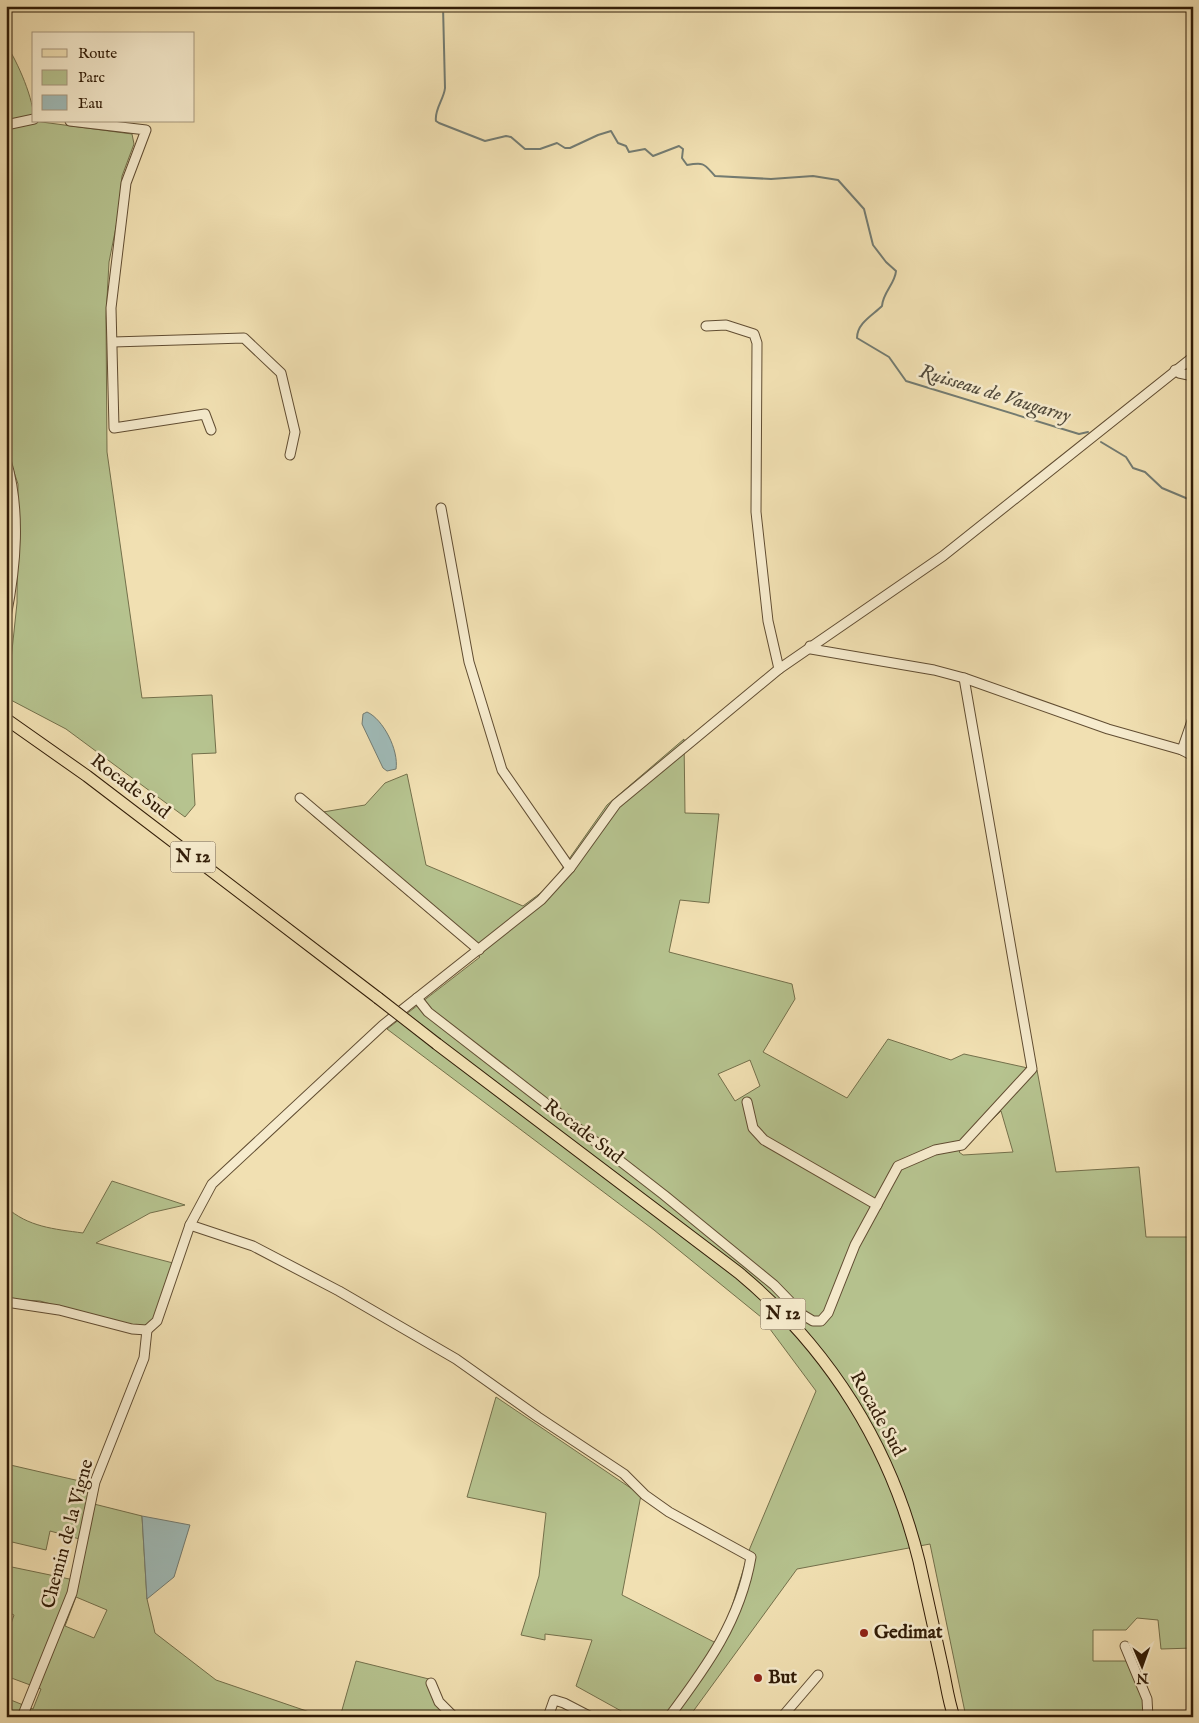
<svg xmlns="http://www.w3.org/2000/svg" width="1199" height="1723" font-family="'IM FELL English',serif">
  <rect width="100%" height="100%" fill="#f1e0b2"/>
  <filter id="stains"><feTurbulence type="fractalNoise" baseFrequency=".004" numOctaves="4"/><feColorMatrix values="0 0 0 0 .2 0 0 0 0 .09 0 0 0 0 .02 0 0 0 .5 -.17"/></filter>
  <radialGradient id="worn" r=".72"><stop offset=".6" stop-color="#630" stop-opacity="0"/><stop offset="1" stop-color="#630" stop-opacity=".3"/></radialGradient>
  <g fill="#b6c38f" stroke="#74704b" fill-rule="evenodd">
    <path d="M6,44C18,63 34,99 34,121L132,134L134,144L122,176L119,212L109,262L106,317L107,452L142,698L212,695L216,753L192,754L195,805L185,817L66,729L7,698L17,603L18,484L6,448Z"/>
    <path d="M684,739L685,813L719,814L709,903L680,900L669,952L792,984L795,999L763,1052L847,1098L888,1039L951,1060L964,1054L1037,1070L1056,1172L1139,1167L1146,1237H1193V1648L1161,1649L1158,1620L1137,1618L1126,1630H1093V1661H1126L1131,1652L1151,1717H966L930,1544L797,1569L689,1717H632L576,1686L592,1640L545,1634V1640L521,1635L539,1576L546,1513L467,1497L496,1397L641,1495L622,1595L720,1645L750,1548L816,1391L761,1317L654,1230L387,1029L480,957L311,814L365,805L385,783L407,774L426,865L523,906L550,886L607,805ZM750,1060L760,1086L735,1101L718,1074ZM1001,1111L1013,1152L963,1155L959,1152Z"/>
    <path d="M112,1181L185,1205L150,1213L96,1243L173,1263L155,1320L148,1326L138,1328L40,1301L6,1299V1207C28,1227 54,1229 83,1233Z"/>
    <path d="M6,1464L97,1485L94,1504L142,1516L147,1599L155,1633L216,1680L324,1717H6V1698L33,1709L41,1689L6,1676V1638L14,1615L6,1611ZM50,1531L87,1541L79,1581L7,1566L12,1542L46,1550ZM76,1597L107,1610L94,1638L65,1626Z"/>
    <path d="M356,1661L433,1680L443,1702L458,1717H340Z"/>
  </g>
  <g fill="#9fbab7" stroke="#737b71">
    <path d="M367,712C383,719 399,750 396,769L387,771L383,768L362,724L363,714Z"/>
    <path d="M142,1516L190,1525L174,1577L147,1599Z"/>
  </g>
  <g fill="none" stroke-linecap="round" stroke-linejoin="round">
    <g stroke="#737b71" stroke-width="2">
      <path d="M443,6L445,88C444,99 434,110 436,121L439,123L485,141L506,136L511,137L525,149H540L557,143L565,148H570L598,135L611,131L618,143L626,146L629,152L645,149L653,156L679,146L683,149L682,158L687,165C705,162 704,164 715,176L771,179L813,176L838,180L864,209L873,245L886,262L896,271C895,284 883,292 882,306C873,315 857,323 857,338L889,357L906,381L1079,434L1088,432"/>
      <path d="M1101,442L1126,457L1133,468L1145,472L1162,488L1193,501"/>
    </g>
    <defs>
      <g id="minor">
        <path d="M70,121L146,130L126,183L111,308L114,428L205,414L211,430"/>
        <path d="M6,125L34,119"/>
        <path d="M706,326L726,325L754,334L757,343L756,512L768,621L779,669"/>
        <path d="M113,342L244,338L281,373L295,432L290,455"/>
        <path d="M1175,370L1179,373L1193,376"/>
        <path d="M6,460C21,511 16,566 6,617"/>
        <path d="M441,508L469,662L502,770L570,868"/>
        <path d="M810,646L811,649L934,670L964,678L1108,729L1182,750L1193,756"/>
        <path d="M1182,750L1193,718"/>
        <path d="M300,798L479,950"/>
        <path d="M417,998L428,1012L664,1195L774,1285L803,1315L813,1321H821L828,1313L855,1245L898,1166L935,1150L962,1145L1032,1069L964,678"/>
        <path d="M747,1102L753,1128L764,1140L877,1205"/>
        <path d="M190,1225L253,1246L339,1291L456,1359L538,1417L624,1474L645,1495L669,1512L751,1557C740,1621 707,1666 669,1717"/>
        <path d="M6,1302L59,1310L132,1329L147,1330L157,1321L190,1225L212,1184L383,1025L541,900L570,868L616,804L779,669L943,556L1193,357"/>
        <path d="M1125,1646L1147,1699L1148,1717"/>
        <path d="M431,1683L439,1702L454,1717"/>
        <path d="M22,1717L72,1593L95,1482L144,1358L147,1330"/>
        <path d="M548,1717L554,1700L564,1703L591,1717"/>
        <path d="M782,1717L818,1675"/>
      </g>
      <g id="major">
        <path d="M6,719L87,776L378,998"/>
        <path d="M437,1044L739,1273C830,1349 891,1447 919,1561C927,1596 934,1630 942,1665C946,1682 948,1700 954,1717"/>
      </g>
    </defs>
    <use href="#minor" stroke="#614d32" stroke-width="11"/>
    <use href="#major" stroke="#311c07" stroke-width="13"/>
    <use href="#minor" stroke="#f6ebcd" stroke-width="9"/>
    <use href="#major" stroke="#f1e0b2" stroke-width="11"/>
    <defs>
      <path id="major-bridge" d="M378,998L437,1044"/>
    </defs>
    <use href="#major-bridge" stroke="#311c07" stroke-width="13" stroke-linecap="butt"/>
    <use href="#major-bridge" stroke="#f1e0b2" stroke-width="11"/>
  </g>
  <g fill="#8f2418" stroke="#f6ebcd" stroke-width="2">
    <circle cx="864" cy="1633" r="5"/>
    <circle cx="758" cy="1678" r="5"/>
  </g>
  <g text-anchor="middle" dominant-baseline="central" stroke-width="5" stroke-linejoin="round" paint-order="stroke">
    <g fill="#f6ebcd" stroke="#6c5a42" stroke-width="1">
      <rect x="170.5" y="841.5" width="45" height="31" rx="4"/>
      <rect x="760.5" y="1298.5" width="45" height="31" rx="4"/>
    </g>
    <g font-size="18" font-weight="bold" fill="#311c07">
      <text x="193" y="857">N 12</text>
      <text x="783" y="1314">N 12</text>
    </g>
    <g font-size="19" fill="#311c07" stroke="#f6ebcd">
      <text transform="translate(130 787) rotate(37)">Rocade Sud</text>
      <text transform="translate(583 1132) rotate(37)">Rocade Sud</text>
      <text transform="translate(877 1414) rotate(61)">Rocade Sud</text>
      <text transform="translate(68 1534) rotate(-75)">Chemin de la Vigne</text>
    </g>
    <g font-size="19" font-weight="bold" fill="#311c07" stroke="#f6ebcd" text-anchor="start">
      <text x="874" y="1633">Gedimat</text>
      <text x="768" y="1678">But</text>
    </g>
    <g font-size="20" font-style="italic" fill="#524b3c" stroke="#f6ebcd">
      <text transform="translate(995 394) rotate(17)">Ruisseau de Vaugarny</text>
    </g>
  </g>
  <rect width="1199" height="1723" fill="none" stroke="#f1e0b2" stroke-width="25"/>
  <rect x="8" y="8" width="1184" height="1708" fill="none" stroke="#311c07" stroke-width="2.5"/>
  <rect x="12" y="12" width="1174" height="1698" fill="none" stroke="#311c07"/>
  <rect x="32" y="32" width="162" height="90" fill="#f6ebcd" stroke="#a7987e"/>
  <rect x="42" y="49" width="25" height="8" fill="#f1e0b2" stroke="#a7987e"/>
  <text x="78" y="58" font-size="15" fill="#311c07">Route</text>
  <rect x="42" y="70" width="25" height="15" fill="#b6c38f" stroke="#a7987e"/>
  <text x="78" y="82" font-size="15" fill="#311c07">Parc</text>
  <rect x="42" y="95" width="25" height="15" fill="#9fbab7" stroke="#a7987e"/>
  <text x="78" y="108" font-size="15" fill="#311c07">Eau</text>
  <g transform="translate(1142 1666) rotate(178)" stroke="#f6ebcd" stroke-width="4" paint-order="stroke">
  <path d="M0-4L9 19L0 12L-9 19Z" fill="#311c07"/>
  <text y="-8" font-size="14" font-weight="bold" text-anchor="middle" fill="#311c07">N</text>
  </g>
  <rect width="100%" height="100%" filter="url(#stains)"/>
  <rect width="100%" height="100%" fill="url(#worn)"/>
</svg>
